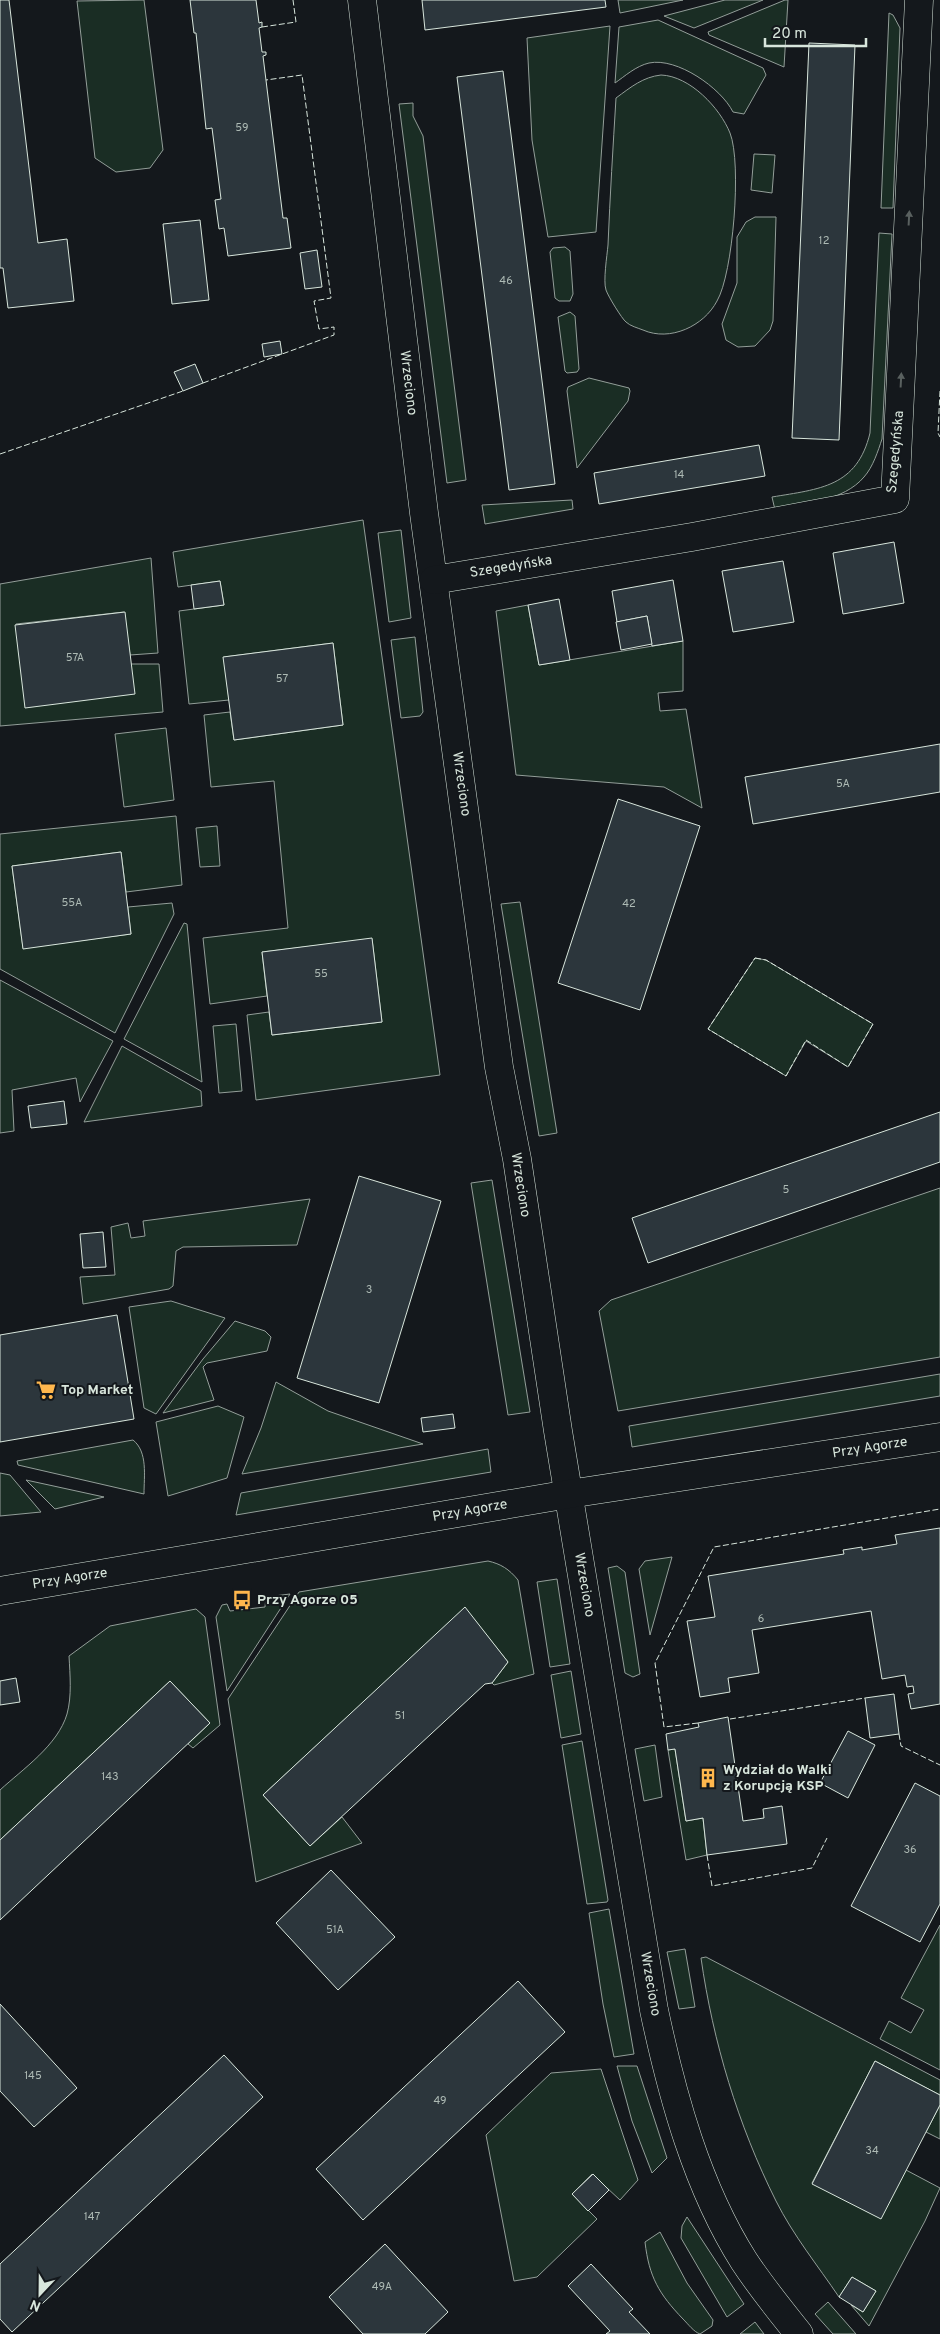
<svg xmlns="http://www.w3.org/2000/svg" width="940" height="2334" font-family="Overpass,sans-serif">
  <rect width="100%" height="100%" fill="#14181c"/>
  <g fill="#1a2d24" stroke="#939e99">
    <path d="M144,0L163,150L150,168L116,172L95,158L77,1Z"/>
    <path d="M618,0H683L620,13Z"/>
    <path d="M725,0H763L694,28L664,16Z"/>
    <path d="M785,0H788L784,67L709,35L708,32Z"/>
    <path d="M889,13L893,15L900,28L893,208H881Z"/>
    <path d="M658,20L763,68L766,75L744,114L733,112C721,88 677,57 649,63C636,66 625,76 615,83L619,27Z"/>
    <path d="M610,26L596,232L548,237L532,140L527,38Z"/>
    <path d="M661,75C690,76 720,108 730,133C742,163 733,274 717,301C704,326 670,342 643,330C638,328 630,326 626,322C622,319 608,296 606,290C603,281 607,256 608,245C610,196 613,147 616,98C631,87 643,77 661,75Z"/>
    <path d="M413,103V116L423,136L466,480L447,483L399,104Z"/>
    <path d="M754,154L775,155L772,193L751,190Z"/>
    <path d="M755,217H776L773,321L770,330L755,346L738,347L726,340L722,324L737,283V237L746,222Z"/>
    <path d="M879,233L892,234L882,439C878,451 873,467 864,477C844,501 803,504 775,510L772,497C820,489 857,487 870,433Z"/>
    <path d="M565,247L570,251L573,294L570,301H559L555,298L550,252L553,248Z"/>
    <path d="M570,312L575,316L579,369L577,372L567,373L565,371L558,317Z"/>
    <path d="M589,378L629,388L630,391L628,401L577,468L567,391L568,387Z"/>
    <path d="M572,500L573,509L485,524L482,505Z"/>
    <path d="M363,520L440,1075L256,1100L247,1015L269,1012L272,1035L382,1022L372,939L262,952L267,996L210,1004L203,938L288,928L274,781L211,787L204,715L230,712L234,740L343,725L333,643L224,657L229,700L189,704L179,611L224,605L220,581L178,587L173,552Z"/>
    <path d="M401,530L411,618L389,622L378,533Z"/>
    <path d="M151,558L158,653L130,655L124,612L16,624L26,707L131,664H159L163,712L0,726V584Z"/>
    <path d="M528,605L539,665L683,641V691L658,693L660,711L686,709L702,808L664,787L516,775L496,611Z"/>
    <path d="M415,637L423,712L420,716L401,718L391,640Z"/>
    <path d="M166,728L174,800L124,807L115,734Z"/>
    <path d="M176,816L182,885L126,892L121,852L12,866L23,948L131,934L128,907L172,903L174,914L115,1033L0,969V834Z"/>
    <path d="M217,826L220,866L200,867L196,828Z"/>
    <path d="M520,902L557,1133L539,1136L501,904Z"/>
    <path d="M184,923L187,924L202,1082L124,1039Z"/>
    <path d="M755,958L766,960L873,1024L848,1067L806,1041L786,1076L708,1029Z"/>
    <path d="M0,980L113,1041L80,1102L76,1078L12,1090L14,1131L0,1133Z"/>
    <path d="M236,1024L242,1091L219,1093L213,1026Z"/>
    <path d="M122,1046L201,1091L202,1106L84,1122Z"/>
    <path d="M492,1180L530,1412L508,1415L471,1183Z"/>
    <path d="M940,1188V1357L618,1411L599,1311L611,1300Z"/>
    <path d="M310,1199L297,1245L183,1247L176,1251L173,1286L169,1289L83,1304L80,1277L115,1275L111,1227L128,1223L131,1238L145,1236L143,1221Z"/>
    <path d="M171,1301L225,1318L156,1414L144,1408L129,1307Z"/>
    <path d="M235,1321L265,1331L271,1337L267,1351L207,1363L203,1367L214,1400L163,1413L203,1359Z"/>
    <path d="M940,1374V1396L632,1447L629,1426Z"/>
    <path d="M276,1382L328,1411L423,1444L242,1474L261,1428Z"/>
    <path d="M218,1406L244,1417L227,1478L168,1496L156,1422Z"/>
    <path d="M133,1440C148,1452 144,1476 144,1494L18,1465L17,1461Z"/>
    <path d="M488,1449L491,1472L236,1515L241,1493Z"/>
    <path d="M0,1473L10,1475L41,1512L0,1516Z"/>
    <path d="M26,1480L104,1497L55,1509Z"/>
    <path d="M672,1557L650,1635L639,1569L645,1561Z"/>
    <path d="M488,1561C501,1564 509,1569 518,1580L534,1674L494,1685L492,1683L508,1662L465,1608L263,1795L310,1846L342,1817L362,1843L256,1882L228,1699L299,1592Z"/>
    <path d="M617,1566L625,1572L640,1674L633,1677L625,1673L608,1568Z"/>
    <path d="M557,1579L570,1664L550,1667L537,1582Z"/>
    <path d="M290,1594L227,1691L216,1617L222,1605L227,1604L230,1611L265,1607L266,1597Z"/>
    <path d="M196,1609L205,1617L220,1725L193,1748L188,1744L210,1723L170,1681L0,1840V1790C23,1769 58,1745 67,1714C72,1696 70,1675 69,1656L110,1626Z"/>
    <path d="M571,1671L581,1734L561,1738L551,1675Z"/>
    <path d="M582,1741L608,1900L607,1902L587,1904L562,1745Z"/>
    <path d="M655,1745L662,1797L644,1801L635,1749Z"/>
    <path d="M675,1749L686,1821L703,1818L707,1855L686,1860L668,1750Z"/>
    <path d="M609,1909L634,2054L614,2057L603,2004L589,1913Z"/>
    <path d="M940,1925V2070L880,2039L889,2021L911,2033L924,2010L901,1998Z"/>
    <path d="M685,1949L695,2007L679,2009L667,1952Z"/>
    <path d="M706,1957L940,2080V2095L875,2061L812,2183L906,2170L940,2188L925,2221L869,2326L851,2305L863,2312L876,2291L852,2277L839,2297C818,2266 793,2235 776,2201C738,2125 713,2042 701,1958Z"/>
    <path d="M617,2066H637L667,2158L652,2173L632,2121Z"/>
    <path d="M601,2069L638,2180L620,2200L592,2174L572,2194L597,2219L537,2277L514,2281L486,2135L551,2073Z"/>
    <path d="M940,2105V2139L926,2132Z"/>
    <path d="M687,2217L744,2304L727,2317L681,2238L682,2226Z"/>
    <path d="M660,2232L687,2283L713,2320L712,2326L700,2334C694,2332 688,2324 683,2319C659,2294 649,2277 645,2242Z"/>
    <path d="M828,2302L856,2334H833L815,2314Z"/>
    <path d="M755,2322L764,2334H740Z"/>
  </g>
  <g fill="#2c363c" stroke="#d8e6dc">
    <path d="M0,0H9L38,243L67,239L74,301L8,308L3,268H0Z"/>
    <path d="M190,0H256L259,23L262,22V27L259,28L262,52H266V55L263,56L283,218H287L291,248L228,256L224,228L219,229L215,200L221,199L212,128L206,129L196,33H194Z"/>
    <path d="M422,0H605L606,7L425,30Z"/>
    <path d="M809,43L855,45L839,440L792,438Z"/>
    <path d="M503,71L555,484L509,490L457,77Z"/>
    <path d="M200,220L209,300L172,304L163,224Z"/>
    <path d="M317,250L322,287L305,289L300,253Z"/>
    <path d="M280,341L282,354L264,357L262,344Z"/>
    <path d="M195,364L203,383L183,391L174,372Z"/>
    <path d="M759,445L765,476L599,504L594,473Z"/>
    <path d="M894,542L904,603L843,614L833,553Z"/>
    <path d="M783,561L794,622L733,632L722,571Z"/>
    <path d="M673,580L683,641L652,646L647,616L617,622L612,591Z"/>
    <path d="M220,581L224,605L194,609L191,585Z"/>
    <path d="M559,599L570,660L539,665L528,605Z"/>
    <path d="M125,612L135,694L25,708L15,625Z"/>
    <path d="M647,616L652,644L621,650L616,622Z"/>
    <path d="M333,643L343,725L234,740L223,657Z"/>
    <path d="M940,744V792L753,824L745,777Z"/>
    <path d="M618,799L700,826L640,1010L558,983Z"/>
    <path d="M121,852L131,934L23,949L12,866Z"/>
    <path d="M372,938L382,1022L272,1035L262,952Z"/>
    <path d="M64,1101L67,1124L31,1128L28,1106Z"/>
    <path d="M940,1112V1162L648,1263L632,1218Z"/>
    <path d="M359,1176L441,1201L379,1403L297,1378Z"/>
    <path d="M103,1232L106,1267L83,1268L80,1234Z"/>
    <path d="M117,1315L134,1419L0,1442V1335Z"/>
    <path d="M453,1414L455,1428L423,1432L421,1418Z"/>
    <path d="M940,1528V1704L911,1709L908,1694L914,1693L913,1686L907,1687L905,1675L882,1679L871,1611L752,1630L759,1673L728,1678L730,1692L700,1697L687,1621L715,1617L708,1576L844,1554L843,1550L862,1547V1550L897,1544L895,1535Z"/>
    <path d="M465,1607L508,1662L492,1683L485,1684L310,1846L263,1795Z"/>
    <path d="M16,1678L20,1702L0,1705V1681Z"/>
    <path d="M170,1681L210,1723L0,1920V1840Z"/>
    <path d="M894,1694L899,1734L870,1738L865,1698Z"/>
    <path d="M728,1717L743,1821L764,1818L763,1809L782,1806L787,1844L707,1855L703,1818L686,1821L675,1749L668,1750L666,1734L699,1727L698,1723Z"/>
    <path d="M848,1731L875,1745L848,1798L820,1783Z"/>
    <path d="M915,1783L940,1796V1904L920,1942L851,1906Z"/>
    <path d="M331,1870L395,1937L338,1990L276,1923Z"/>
    <path d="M518,1981L565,2032L363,2220L316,2169Z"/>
    <path d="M0,2004L77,2088L34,2127L0,2091Z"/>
    <path d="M224,2055L263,2097L12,2332L0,2319V2264Z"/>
    <path d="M875,2061L940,2095V2105L881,2219L812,2184Z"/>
    <path d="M593,2174L609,2190L588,2211L572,2194Z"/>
    <path d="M385,2244L448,2312L425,2334H363L329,2297Z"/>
    <path d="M591,2264L633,2309L629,2312L650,2334H606L610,2331L568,2286Z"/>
    <path d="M852,2277L876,2291L863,2312L839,2297Z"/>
  </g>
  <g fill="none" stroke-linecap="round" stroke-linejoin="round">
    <defs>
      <g id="minor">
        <path d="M362,0L424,513L499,1067L517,1159L558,1431L654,2010C672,2095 697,2187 744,2261C761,2287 780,2310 799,2334"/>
        <path d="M434,580L692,537L895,499L919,0"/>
        <path d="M0,1591L569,1494L940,1437"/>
      </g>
    </defs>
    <use href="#minor" stroke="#d8e6dc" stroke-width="29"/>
    <use href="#minor" stroke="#14181c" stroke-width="28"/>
    <g stroke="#d8e6dc" stroke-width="1" stroke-dasharray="6 2.5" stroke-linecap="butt">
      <path d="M262,27L296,22L293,0"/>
      <path d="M203,383L334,335V327L319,329L314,301L331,298L302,75L266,80"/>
      <path d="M940,391L938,433L940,437"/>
      <path d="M0,454L183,391"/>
      <path d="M755,958L766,960L873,1024L848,1067L806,1040L786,1076L708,1029Z"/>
      <path d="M730,1719L865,1698"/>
      <path d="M698,1723L664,1727L655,1663L714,1547L940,1509"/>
      <path d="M899,1734L901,1746L940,1765"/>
      <path d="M707,1855L712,1886L812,1868L827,1838"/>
    </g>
  </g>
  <defs><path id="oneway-solid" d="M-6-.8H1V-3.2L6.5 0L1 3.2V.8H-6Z" transform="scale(1.25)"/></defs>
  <g fill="#59605f">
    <use href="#oneway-solid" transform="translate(909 218) rotate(-87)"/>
    <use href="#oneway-solid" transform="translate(901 380) rotate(-87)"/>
  </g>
  <defs>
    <symbol id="supermarket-bare" viewBox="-9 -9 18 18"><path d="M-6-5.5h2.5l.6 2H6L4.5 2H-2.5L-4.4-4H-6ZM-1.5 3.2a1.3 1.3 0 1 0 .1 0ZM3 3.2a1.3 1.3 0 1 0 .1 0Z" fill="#ffb74d" stroke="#14181c" stroke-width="2.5" paint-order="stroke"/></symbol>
    <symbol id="bus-bare" viewBox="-9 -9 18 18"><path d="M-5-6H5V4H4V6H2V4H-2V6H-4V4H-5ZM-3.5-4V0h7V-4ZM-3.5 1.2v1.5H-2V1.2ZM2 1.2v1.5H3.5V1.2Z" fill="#ffb74d" stroke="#14181c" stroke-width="2.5" paint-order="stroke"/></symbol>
    <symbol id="building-bare" viewBox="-9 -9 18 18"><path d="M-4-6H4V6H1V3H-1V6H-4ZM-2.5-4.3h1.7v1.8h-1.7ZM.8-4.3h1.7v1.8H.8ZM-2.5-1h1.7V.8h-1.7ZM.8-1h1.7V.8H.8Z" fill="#ffb74d" stroke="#14181c" stroke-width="2.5" paint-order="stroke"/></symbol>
  </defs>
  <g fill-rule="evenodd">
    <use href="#supermarket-bare" x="32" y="1376" width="28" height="28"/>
    <use href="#bus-bare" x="228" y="1586" width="28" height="28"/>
    <use href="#building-bare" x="694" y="1764" width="28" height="28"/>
  </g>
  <g text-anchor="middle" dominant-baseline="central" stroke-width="4" stroke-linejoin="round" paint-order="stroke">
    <g font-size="11" fill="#adbab4">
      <text x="242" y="128">59</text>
      <text x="824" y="241">12</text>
      <text x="506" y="281">46</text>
      <text x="679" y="475">14</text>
      <text x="75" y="658">57A</text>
      <text x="282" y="679">57</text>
      <text x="843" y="784">5A</text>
      <text x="72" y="903">55A</text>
      <text x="629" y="904">42</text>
      <text x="321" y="974">55</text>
      <text x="786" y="1190">5</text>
      <text x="369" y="1290">3</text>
      <text x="761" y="1619">6</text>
      <text x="400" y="1716">51</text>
      <text x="110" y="1777">143</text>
      <text x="910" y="1850">36</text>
      <text x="335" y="1930">51A</text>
      <text x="33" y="2076">145</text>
      <text x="440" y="2101">49</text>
      <text x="872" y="2151">34</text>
      <text x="92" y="2217">147</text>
      <text x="382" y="2287">49A</text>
    </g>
    <g font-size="14" fill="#d8e6dc" stroke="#14181c">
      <text transform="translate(408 383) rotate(83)">Wrzeciono</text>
      <text transform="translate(896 452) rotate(-85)">Szegedyńska</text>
      <text transform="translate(511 567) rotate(-9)">Szegedyńska</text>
      <text transform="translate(461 784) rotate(82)">Wrzeciono</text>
      <text transform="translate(520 1185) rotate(81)">Wrzeciono</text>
      <text transform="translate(870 1448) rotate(-9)">Przy Agorze</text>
      <text transform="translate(470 1511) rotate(-10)">Przy Agorze</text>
      <text transform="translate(70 1579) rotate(-9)">Przy Agorze</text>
      <text transform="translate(584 1585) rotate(80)">Wrzeciono</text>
      <text transform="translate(650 1984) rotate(80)">Wrzeciono</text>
    </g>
    <g font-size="14" font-weight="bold" fill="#d8e6dc" stroke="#14181c" text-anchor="start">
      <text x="61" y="1390">Top Market</text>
      <text x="257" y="1600">Przy Agorze 05</text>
      <text x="723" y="1770">Wydział do Walki<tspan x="723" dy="16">z Korupcją KSP</tspan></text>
    </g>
  </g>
  <g transform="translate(40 2294) rotate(202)" stroke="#14181c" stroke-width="4" paint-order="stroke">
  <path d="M0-4L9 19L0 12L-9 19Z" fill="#d8e6dc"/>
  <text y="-8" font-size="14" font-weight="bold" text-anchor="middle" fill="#d8e6dc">N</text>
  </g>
  <path d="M765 38v8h101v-8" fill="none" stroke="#d8e6dc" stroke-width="2.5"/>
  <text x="772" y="38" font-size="15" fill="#d8e6dc" stroke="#14181c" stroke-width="4" paint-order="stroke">20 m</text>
</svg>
